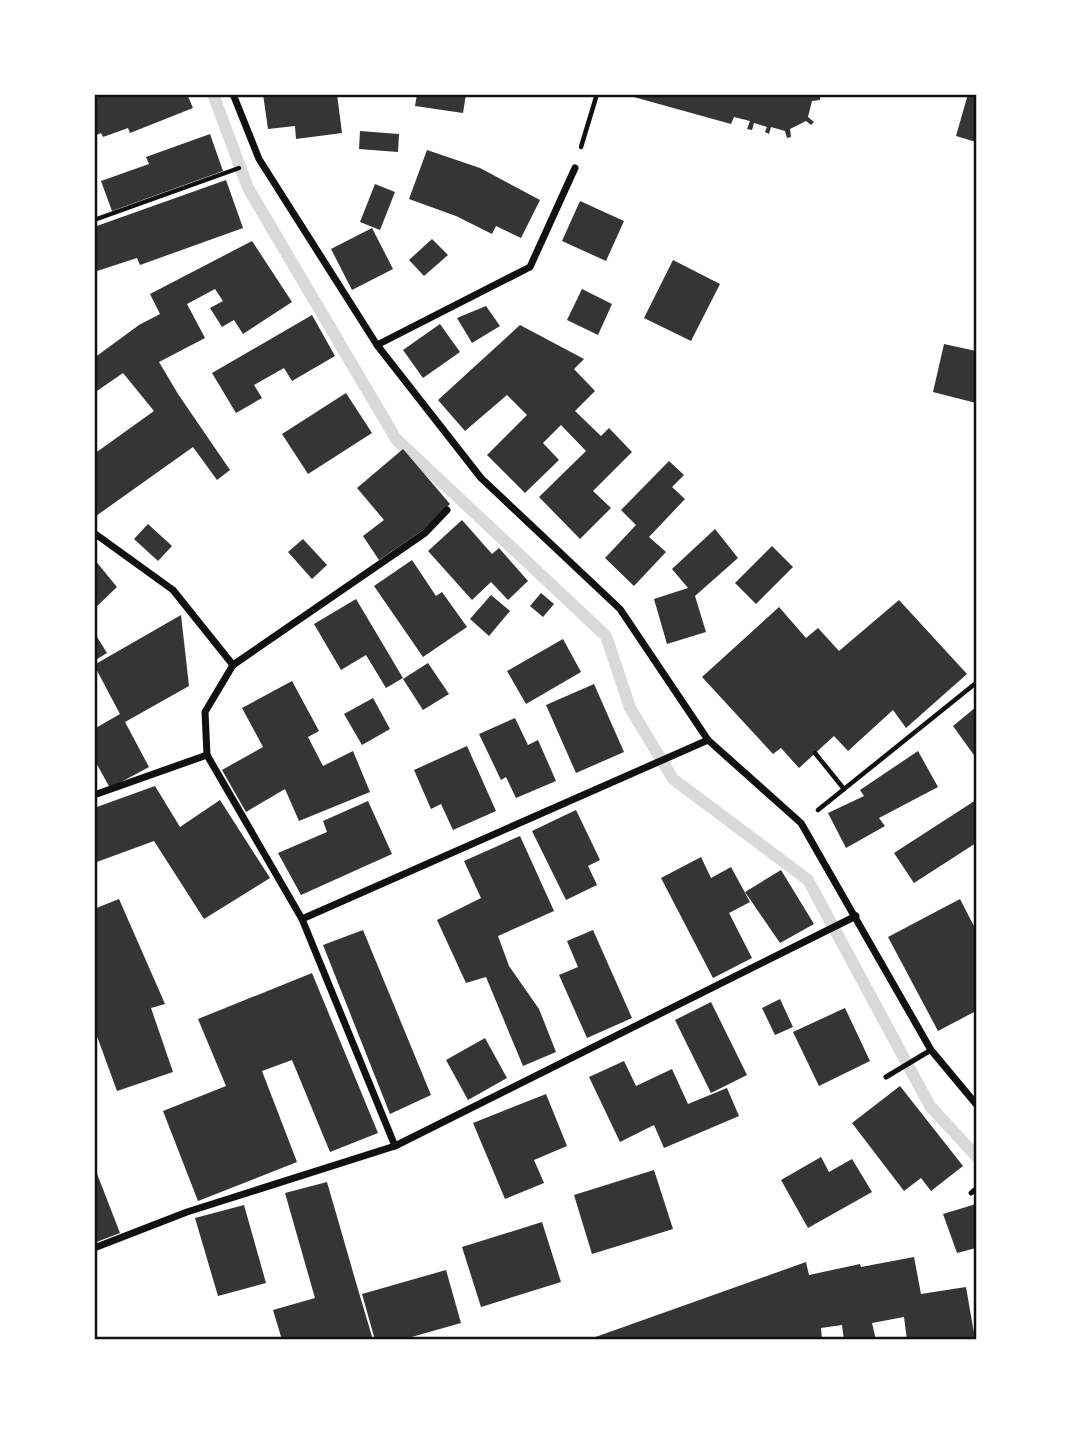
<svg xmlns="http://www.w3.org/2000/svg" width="1071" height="1434" font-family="Arial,sans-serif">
  <rect width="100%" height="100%" fill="#fff"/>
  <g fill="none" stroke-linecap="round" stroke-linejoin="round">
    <path stroke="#d9d9d9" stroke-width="12" d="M213,94L248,188L396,439L606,636L630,708L673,779L808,880L930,1106L976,1156"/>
  </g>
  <g fill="#353535">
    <path d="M103,94H187L193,108L130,133L128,128L103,137L101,133L94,136V98Z"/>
    <path d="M263,94H337L342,133L296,139L295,126L268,129Z"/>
    <path d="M417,94H466L463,113L415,106Z"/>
    <path d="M623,94H811L820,96V100L812,101L808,117L814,122L811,125L806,121L790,129L791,137L787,138L785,131L771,127L769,134L765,132L767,127L754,123L752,130L747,129L750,121L734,117L731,124Z"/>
    <path d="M968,94H976V142L956,136Z"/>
    <path d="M360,131L399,134L398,152L359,149Z"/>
    <path d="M210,134L223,171L112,211L101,181L149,164L146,157Z"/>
    <path d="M427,150L480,168L540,200L521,238L496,226L492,234L456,216L409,199Z"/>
    <path d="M226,180L243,228L140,265L137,258L94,272V227Z"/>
    <path d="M375,184L395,192L380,230L360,222Z"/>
    <path d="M580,201L624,221L606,261L562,241Z"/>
    <path d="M372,228L393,269L352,290L331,249Z"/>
    <path d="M432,239L448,255L424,276L409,260Z"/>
    <path d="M252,241L292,302L243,334L234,320L222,327L210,308L223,301L215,289L187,304L205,338L159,362L178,394L230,470L217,480L193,447L96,516L94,513V454L154,411L123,373L94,393V358L139,325L160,314L150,294Z"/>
    <path d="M673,260L720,284L691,341L644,318Z"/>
    <path d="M582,289L612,304L598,335L567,320Z"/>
    <path d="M486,306L500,326L472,343L457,318Z"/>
    <path d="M312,315L335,356L292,381L284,368L254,385L262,398L236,413L212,373Z"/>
    <path d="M440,324L460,352L423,378L403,350Z"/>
    <path d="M520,325L584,359L574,369L595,391L575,411L601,436L609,428L632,452L593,491L611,508L580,539L539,497L586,451L561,425L543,443L559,460L525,493L487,455L527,415L507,395L465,431L438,400Z"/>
    <path d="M944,344L976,351V403L933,392Z"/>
    <path d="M346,393L372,433L308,474L282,434Z"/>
    <path d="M403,449L450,504L423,530L379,560L363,536L384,520L357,488Z"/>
    <path d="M669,461L684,475L672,487L685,499L649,537L666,552L634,586L605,558L636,525L621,510Z"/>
    <path d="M462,520L492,554L499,548L528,581L508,600L491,582L472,600L428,551Z"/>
    <path d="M148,524L172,546L158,561L134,539Z"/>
    <path d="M715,529L738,558L695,596L706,632L667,644L654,599L688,588L672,569Z"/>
    <path d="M303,539L327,565L312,579L288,552Z"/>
    <path d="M772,546L793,567L756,604L735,583Z"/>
    <path d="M94,559L117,587L94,609Z"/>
    <path d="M412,560L436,596L442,592L467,627L423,657L374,586Z"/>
    <path d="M541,593L554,604L543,617L530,606Z"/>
    <path d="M491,595L510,611L489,636L470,619Z"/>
    <path d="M356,599L403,678L386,688L366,655L341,670L314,624Z"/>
    <path d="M899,600L967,674L906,728L893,710L848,751L834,736L799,768L781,748L773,754L702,677L779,607L806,638L818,628L839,651Z"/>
    <path d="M181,615L189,686L125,722L149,767L110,788L94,759V729L120,714L94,665Z"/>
    <path d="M94,632L107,653L94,661Z"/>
    <path d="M563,639L581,672L526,704L507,671Z"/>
    <path d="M428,663L449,694L423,710L403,679Z"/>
    <path d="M292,681L319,731L308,737L323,766L353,751L370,792L299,821L285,789L246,812L222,770L263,747L242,708Z"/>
    <path d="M594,684L624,752L576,773L546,705Z"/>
    <path d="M373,698L390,729L362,745L344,714Z"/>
    <path d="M976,707V758L953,726Z"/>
    <path d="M515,718L528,745L538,740L556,781L516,798L506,777L501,780L479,734Z"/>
    <path d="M467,746L496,811L453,830L441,804L431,809L414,770Z"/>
    <path d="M918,751L938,787L879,818L885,826L846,848L828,813L864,796L860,790Z"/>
    <path d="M155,786L180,827L220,800L270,878L204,919L154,841L94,863V808Z"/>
    <path d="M976,800V843L914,883L894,853Z"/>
    <path d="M368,801L392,854L301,895L278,853L327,832L323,821Z"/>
    <path d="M576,810L600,860L588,866L597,885L566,900L532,831Z"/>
    <path d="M520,836L554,911L498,936L509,966L539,1009L556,1052L523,1066L486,977L466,983L437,920L481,898L464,861Z"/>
    <path d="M701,857L711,878L731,867L750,902L729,913L752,958L713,978L661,878Z"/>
    <path d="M781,870L814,924L780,943L745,892Z"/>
    <path d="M119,899L165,1004L151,1008L173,1072L117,1091L94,1028V909Z"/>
    <path d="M960,899L976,930V1011L938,1031L888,937Z"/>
    <path d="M363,930L431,1095L390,1114L323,945Z"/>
    <path d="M593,930L632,1018L587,1038L559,975L578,967L567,941Z"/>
    <path d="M312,973L378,1133L330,1152L292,1060L262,1071L297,1162L198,1201L163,1111L226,1086L198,1019Z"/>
    <path d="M780,999L793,1027L775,1035L762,1008Z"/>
    <path d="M711,1002L747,1075L711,1093L675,1020Z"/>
    <path d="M845,1008L870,1061L819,1086L793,1032Z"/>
    <path d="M485,1038L507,1078L468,1100L446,1060Z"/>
    <path d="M624,1061L636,1086L672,1069L688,1104L727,1088L739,1116L664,1148L654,1125L620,1142L589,1077Z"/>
    <path d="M900,1086L963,1166L931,1191L921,1178L904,1191L852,1123Z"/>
    <path d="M546,1094L567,1146L534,1160L544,1183L505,1199L473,1123Z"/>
    <path d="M821,1157L829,1172L852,1159L872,1192L808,1228L781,1180Z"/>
    <path d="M94,1166L120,1233L94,1243Z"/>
    <path d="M654,1170L673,1229L592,1254L574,1195Z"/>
    <path d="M327,1182L357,1286L373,1340H282L273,1310L315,1298L285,1193Z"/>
    <path d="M976,1204V1248L957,1253L943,1214Z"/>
    <path d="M244,1205L266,1283L218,1296L195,1218Z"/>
    <path d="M542,1222L561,1282L481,1307L462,1247Z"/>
    <path d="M914,1257L921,1294L966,1287L975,1339L907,1340L904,1317L872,1323L876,1340H844L842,1325L821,1328L822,1340H587L806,1262L809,1275L860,1264L861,1267Z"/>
    <path d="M446,1270L461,1323L401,1340H375L362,1294Z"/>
  </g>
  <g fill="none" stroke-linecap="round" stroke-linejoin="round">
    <g stroke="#111" stroke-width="4.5">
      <path d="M581,147L597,94"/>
      <path d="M94,220L239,168"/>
      <path d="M815,753L844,789"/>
      <path d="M818,810L976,683"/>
    </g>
    <g stroke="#111" stroke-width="5">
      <path d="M886,1077L931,1050"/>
      <path d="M971,1193L976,1189"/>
    </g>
    <g stroke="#111" stroke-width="7">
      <path d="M233,94L259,159L377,345L481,478L620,609L708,740L801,823L931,1050L976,1104"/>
      <path d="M377,345L530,267L575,168"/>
      <path d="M94,533L173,590L233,665"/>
      <path d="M94,795L207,755"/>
      <path d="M302,919L708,740"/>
      <path d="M395,1146L302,919L207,755L205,712L233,665L425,533L447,510"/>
      <path d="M94,1248L187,1212L395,1146L856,916"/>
    </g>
  </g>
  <rect width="1071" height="1434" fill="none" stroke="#ffffff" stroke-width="192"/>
  <rect x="96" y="96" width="879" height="1242" fill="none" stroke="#111" stroke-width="2.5"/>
</svg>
